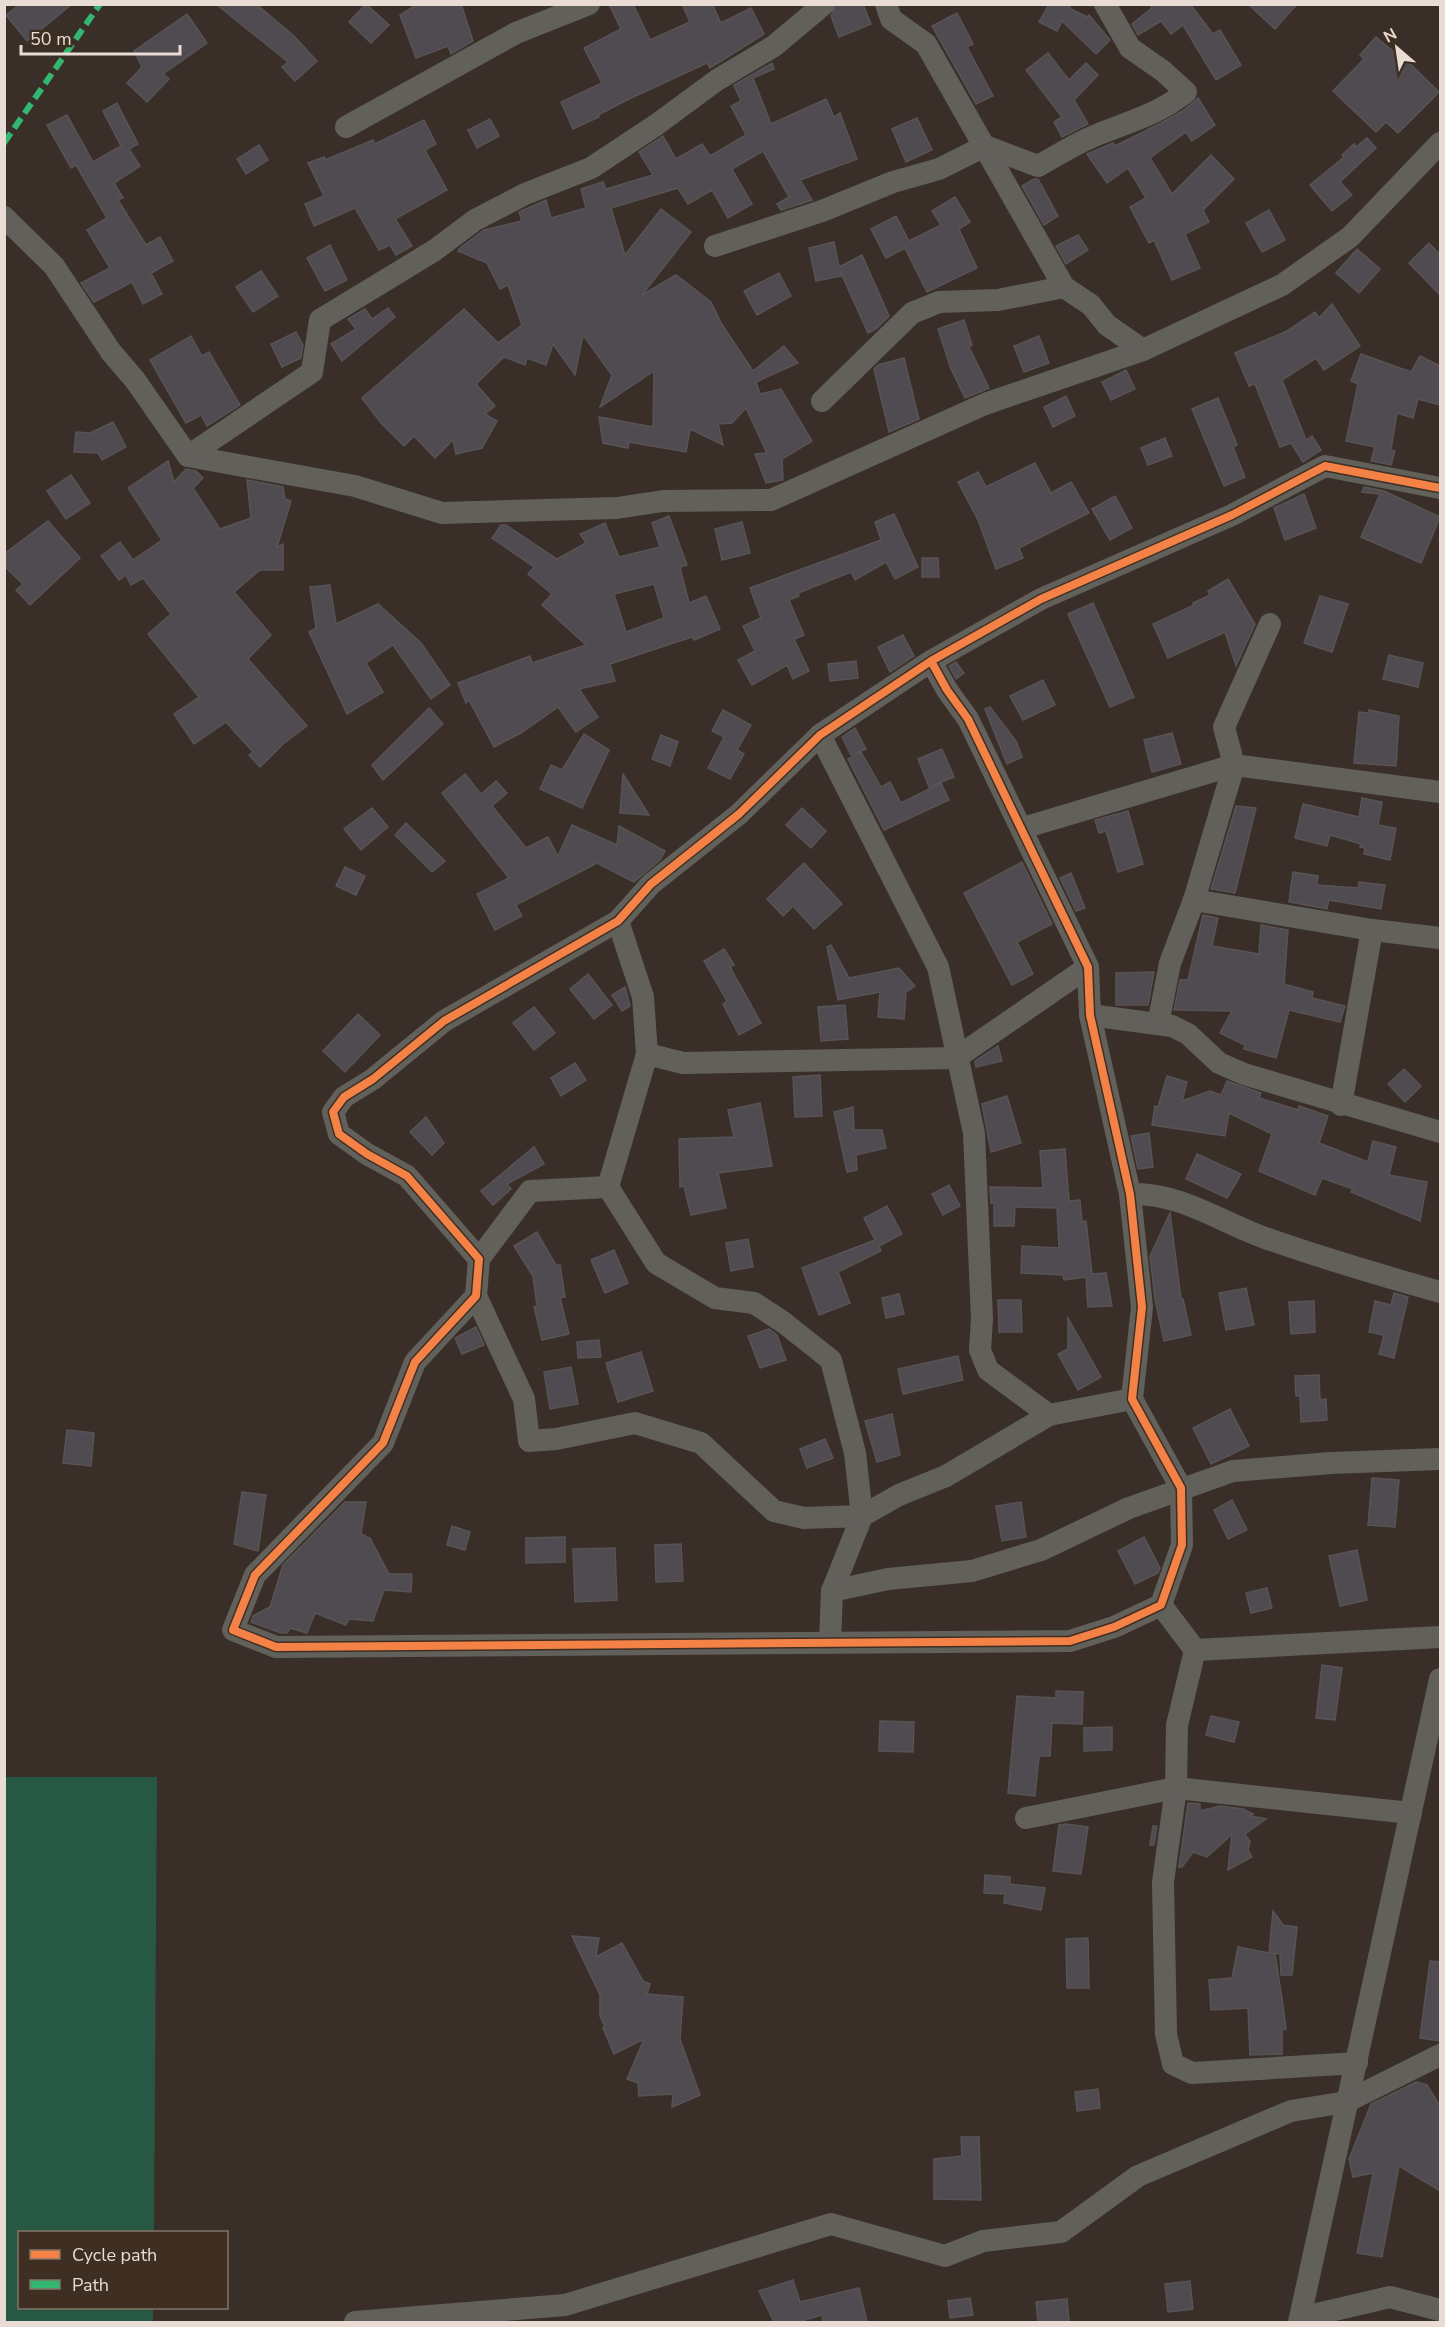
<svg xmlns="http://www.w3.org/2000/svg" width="1445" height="2327" font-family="'Nunito Sans',sans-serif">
  <rect width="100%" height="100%" fill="#392f28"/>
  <path fill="#275843" d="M5,1777H157L154,2232H20V2308H153V2322H5Z"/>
  <g fill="#504a51" stroke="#585355" stroke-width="1.5" fill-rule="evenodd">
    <path d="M20,4H72L27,41L6,15Z"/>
    <path d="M216,4H256L294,36L317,61L295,81L282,67L288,62Z"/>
    <path d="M366,4L389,25L371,43L349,22Z"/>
    <path d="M418,4H461L473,41L451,54L448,46L416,58L400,15Z"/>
    <path d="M609,4H633L650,40L690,22L682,4H712L721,23L751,8L764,34L710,68L707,63L629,99L598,115L599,117L573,129L561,102L602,83L584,48L621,29Z"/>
    <path d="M837,4H863L871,24L839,37L831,16Z"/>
    <path d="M1046,4H1071L1069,8L1087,17L1089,15L1110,40L1096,54L1062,21L1057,31L1039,22L1048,6Z"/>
    <path d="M1149,4H1190L1213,34L1220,30L1241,65L1216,80L1183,25L1171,34L1161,21L1138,35L1132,24L1152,8Z"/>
    <path d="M1248,4H1297L1275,29Z"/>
    <path d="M957,13L973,44L967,47L993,96L976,104L932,26Z"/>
    <path d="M187,14L207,43L163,74L169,79L147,102L127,83L142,67L134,51Z"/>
    <path d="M1376,37L1394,52L1396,50L1439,92L1398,133L1386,122L1376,132L1333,91L1364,59L1360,55Z"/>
    <path d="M1048,53L1069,80L1086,63L1098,75L1074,100L1088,124L1062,137L1054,122L1062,117L1026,70Z"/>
    <path d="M772,63L774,69L753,78L771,124L826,99L834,117L840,113L857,159L800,180L812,200L781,210L777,204L789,197L763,151L732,169L752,204L728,218L712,190L688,204L678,188L611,208L625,255L661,209L691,232L642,295L676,275L711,302L721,323L753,371L784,346L798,363L756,382L760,394L781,389L812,441L782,459L783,480L766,483L755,454L767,453L746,408L732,423L718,424L723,445L690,429L686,452L629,442L628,448L603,443L599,417L653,427L654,371L600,407L612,375L583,335L575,375L553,344L546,365L527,358L525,365L504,357L476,384L495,406L485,414L497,421L482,448L456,454L453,440L435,458L414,436L404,446L381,423L362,398L464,309L498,343L522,325L508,285L500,289L487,263L458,251L460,248L484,230L522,221L519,212L546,200L551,218L586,208L581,189L603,182L606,189L653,175L639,152L663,136L676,159L702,144L710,156L746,135L731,106L741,101L734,85Z"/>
    <path d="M1198,98L1215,125L1192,141L1186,132L1150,158L1172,194L1211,155L1234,179L1203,210L1209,222L1185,234L1200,268L1172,280L1154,240L1149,243L1130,207L1146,198L1128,168L1107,183L1087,154L1113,143L1115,146L1161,123L1184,110Z"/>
    <path d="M117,103L138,144L129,149L140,166L114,183L123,198L118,200L146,245L160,237L173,261L151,273L162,294L143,304L132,282L94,302L81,283L110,268L87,230L107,218L76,165L71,168L47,125L67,115L93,162L121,146L103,111Z"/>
    <path d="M917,118L932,150L906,162L892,129Z"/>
    <path d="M490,119L499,136L477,148L468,130Z"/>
    <path d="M424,120L436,144L425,150L447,190L395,219L412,246L396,255L390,245L379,250L355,208L314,226L305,204L324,196L308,163L324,157L325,160L373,140L375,144Z"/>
    <path d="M1367,138L1376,148L1340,182L1352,195L1332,211L1310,185L1344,157L1342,155L1354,144L1356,147Z"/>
    <path d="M259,145L268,160L246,174L237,159Z"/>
    <path d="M1034,179H1038L1058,216L1044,225L1022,186Z"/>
    <path d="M955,197L970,222L959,229L977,268L927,292L905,248L886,258L871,229L896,216L909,241L941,225L932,211Z"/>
    <path d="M1269,210L1285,240L1262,252L1246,223Z"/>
    <path d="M1078,235L1088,250L1066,264L1056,246Z"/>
    <path d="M834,242L839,267L862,255L889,316L876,329L868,333L840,271L841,276L816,281L809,248Z"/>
    <path d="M1429,243L1440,255V295L1409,263Z"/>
    <path d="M330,245L347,280L325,291L307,258Z"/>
    <path d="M1357,249L1380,269L1359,293L1336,273Z"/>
    <path d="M261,271L278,296L253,312L236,287Z"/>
    <path d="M779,273L791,296L757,315L744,291Z"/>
    <path d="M1332,304L1360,346L1324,370L1316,358L1282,380L1306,440L1312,436L1321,450L1303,462L1291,443L1280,447L1255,384L1249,386L1235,353L1287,331L1315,312L1319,318Z"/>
    <path d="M388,308L395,317L342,361L331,344L356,329L348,319L365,309L372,319Z"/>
    <path d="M964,320L972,345L969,347L989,388L965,398L951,369L938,329Z"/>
    <path d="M296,332L303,345L301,358L282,367L271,344Z"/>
    <path d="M191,336L202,356L209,352L240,405L207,426L201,415L186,423L150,360Z"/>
    <path d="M1039,336L1049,363L1024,372L1014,346Z"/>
    <path d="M1361,354L1411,372L1420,356L1440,366V405L1418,399L1413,418L1397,413L1391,450L1395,451L1391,465L1371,461L1375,447L1346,441L1358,384L1351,381Z"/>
    <path d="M904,358L919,419L889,432L874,369L878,365Z"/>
    <path d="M1126,370L1135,389L1111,400L1102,382Z"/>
    <path d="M1066,396L1075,416L1053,427L1044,407Z"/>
    <path d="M1218,398L1237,445L1233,447L1245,477L1224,486L1192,409Z"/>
    <path d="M113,422L126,447L102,460L98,453L74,452L76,432L90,433Z"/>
    <path d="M1165,438L1172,456L1148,465L1141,448Z"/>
    <path d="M168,461L174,482L186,469L196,471L203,478L193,488L220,529L251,518L247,480L283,487L285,499L291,501L277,547L283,544V570H260L234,592L271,635L248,659L307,726L283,744L260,767L249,755L253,752L226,722L194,744L174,714L199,697L148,634L171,614L143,578L131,585L126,575L119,580L101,556L120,542L133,560L162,540L128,488Z"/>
    <path d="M1035,463L1051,493L1071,482L1089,513L1019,548L1023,558L996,569L978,520L958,482L978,472L986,487Z"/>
    <path d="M71,475L90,503L66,519L47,491Z"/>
    <path d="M1364,487L1384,491L1440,517L1421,563L1361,537L1380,494L1362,492Z"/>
    <path d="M1304,494L1316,528L1285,540L1274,508Z"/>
    <path d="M1115,496L1132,528L1110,540L1092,509Z"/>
    <path d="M894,514L918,567L895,579L886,562L855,580L851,572L798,593L799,596L789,600L804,635L794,639L809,671L793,679L787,665L752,685L738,660L755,651L743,626L761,618L750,588L881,540L875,522Z"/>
    <path d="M669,516L687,565L680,567L689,603L706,596L720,629L694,640L692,637L610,664L615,681L579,689L598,717L576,732L558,707L521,733L494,747L469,700L466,703L458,683L530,656L532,663L586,645L542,605L552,594L528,574L534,567L492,538L501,525H506L557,559L586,543L580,534L605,523L619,557L660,547L652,523ZM654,584L664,618L626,632L614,594Z"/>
    <path d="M48,521L80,558L30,605L16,590L23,584L4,566V554Z"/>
    <path d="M742,522L750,553L722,560L715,529Z"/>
    <path d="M922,558H938L939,577H922Z"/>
    <path d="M1228,579L1255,624L1236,666L1225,632L1168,658L1153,624L1194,605L1193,603L1210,595L1208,591Z"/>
    <path d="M330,585L336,624L378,604L421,643L450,685L431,699L393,645L366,663L383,692L347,714L309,632L316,628L310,587Z"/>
    <path d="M1320,596L1348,604L1332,652L1304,643Z"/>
    <path d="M1093,603L1134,697L1110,707L1068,614Z"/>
    <path d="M903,635L914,656L890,672L878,647Z"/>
    <path d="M1389,655L1423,663L1418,687L1383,679Z"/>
    <path d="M856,661L858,678L830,681L828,664Z"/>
    <path d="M956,662L964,673L956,679L949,666Z"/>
    <path d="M1043,680L1055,705L1023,720L1010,696Z"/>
    <path d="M990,707L1016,741L1022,757L1007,764L985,709Z"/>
    <path d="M429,708L443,724L383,780L372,765Z"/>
    <path d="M723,710L751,725L737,750L744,754L730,779L708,768L724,737L712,731Z"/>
    <path d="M1369,710L1399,716L1396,766L1354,763L1359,712L1369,713Z"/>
    <path d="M855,728L866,749L851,755L842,737Z"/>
    <path d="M1172,733L1181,764L1152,772L1144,740Z"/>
    <path d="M584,734L609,750L582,808L540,789L551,765L562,770Z"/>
    <path d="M661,735L678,742L670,766L652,759Z"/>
    <path d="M942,749L954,777L929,787L918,759Z"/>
    <path d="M861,752L881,787L890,782L901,803L941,783L949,800L884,830L848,759Z"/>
    <path d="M465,774L481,794L496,781L507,793L492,806L526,848L548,837L558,856L572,825L617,845L619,826L665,851L660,860L634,882L597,863L516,905L522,916L495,930L477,894L509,878L442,793Z"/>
    <path d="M623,774L649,815L620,813Z"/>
    <path d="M1362,798L1382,802L1378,825L1396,828L1390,860L1364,854L1365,848L1360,847L1361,844L1330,835L1327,846L1295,838L1303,804L1359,817Z"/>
    <path d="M1236,806L1256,808L1235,893L1211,889Z"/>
    <path d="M372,808L388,827L361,850L344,829Z"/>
    <path d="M802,808L826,831L811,848L786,825Z"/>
    <path d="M1128,811L1143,864L1118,872L1106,831L1099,833L1095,820Z"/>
    <path d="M406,823L445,861L432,872L395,835Z"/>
    <path d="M1022,862L1052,924L1017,942L1033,974L1012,985L964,893Z"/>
    <path d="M804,863L842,904L814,929L793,906L783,916L767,899Z"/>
    <path d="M345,867L365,876L356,895L336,886Z"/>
    <path d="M1293,872L1318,876L1317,885L1358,888L1359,882L1385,885L1381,909L1329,900L1327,909L1289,902Z"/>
    <path d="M1071,873L1085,908L1076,911L1060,878Z"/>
    <path d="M1203,915L1218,918L1212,946L1259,954L1261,925L1288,930L1284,984L1313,992L1312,998L1345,1006L1340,1022L1289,1010L1276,1058L1244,1049L1245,1045L1220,1033L1232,1011L1174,1010L1180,980H1188Z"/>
    <path d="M831,945L849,978L899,968L915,986L906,992L904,1019L878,1017L880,992L838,1000L827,947Z"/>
    <path d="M724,949L734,965L730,967L761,1023L739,1035L723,1004L727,1001L704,961Z"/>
    <path d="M1154,972L1148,1005H1116V973Z"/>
    <path d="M588,974L612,1005L594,1019L570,989Z"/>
    <path d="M625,987L630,1006L622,1011L612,995Z"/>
    <path d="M845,1005L848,1039L821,1041L818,1007Z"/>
    <path d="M534,1007L555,1033L534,1050L513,1023Z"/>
    <path d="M358,1014L380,1035L345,1072L323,1051Z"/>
    <path d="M998,1046L1002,1061L976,1067L975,1061Z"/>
    <path d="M575,1063L586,1080L561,1096L551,1078Z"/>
    <path d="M1404,1069L1421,1086L1405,1102L1388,1084Z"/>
    <path d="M820,1075L822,1116L795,1117L793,1077Z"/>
    <path d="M1167,1076L1187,1082L1182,1101L1210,1091L1221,1095L1227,1081L1261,1093L1259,1098L1298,1110L1299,1106L1328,1116L1319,1143L1368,1162L1373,1141L1396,1147L1389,1175L1427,1182L1420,1221L1351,1192L1353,1189L1322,1178L1315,1195L1259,1171L1272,1134L1229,1113L1225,1136L1152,1125L1155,1106L1158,1107Z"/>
    <path d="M1007,1096L1021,1143L991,1152L982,1104Z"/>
    <path d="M760,1103L772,1166L718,1173L726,1208L691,1215L684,1186L680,1187L679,1139L734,1137L728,1110Z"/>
    <path d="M853,1107L854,1130H882L886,1148L856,1155L857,1170L847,1172L834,1112Z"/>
    <path d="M426,1117L444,1143L432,1155L410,1132Z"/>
    <path d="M1149,1133L1153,1167L1138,1169L1131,1136Z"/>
    <path d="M534,1147L544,1164L507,1184L511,1189L493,1205L481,1191Z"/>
    <path d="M1065,1149L1069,1201L1080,1200L1082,1222L1086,1221L1092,1274L1106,1273L1112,1306L1088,1307L1086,1277L1064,1280L1063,1275L1021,1273L1022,1246L1059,1248L1057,1208L1015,1207L1014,1226H994V1203H991L990,1187L1043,1188L1040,1151Z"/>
    <path d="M1197,1154L1241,1174L1227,1198L1186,1179Z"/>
    <path d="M949,1185L960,1206L943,1215L932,1194Z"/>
    <path d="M887,1206L902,1234L879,1246L881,1251L838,1272L850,1303L819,1315L802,1268L875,1240L864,1218Z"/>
    <path d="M1170,1213L1181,1299H1183L1191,1335L1164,1341L1155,1299L1150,1256Z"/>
    <path d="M537,1232L556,1265H560L565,1297L560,1298L569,1334L542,1340L534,1307L537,1306L533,1276L514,1246Z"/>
    <path d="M748,1239L753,1267L731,1271L726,1243Z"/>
    <path d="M614,1250L628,1283L605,1293L591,1260Z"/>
    <path d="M1246,1288L1254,1325L1226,1330L1219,1293Z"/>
    <path d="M1394,1293L1408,1297L1394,1358L1379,1354L1384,1335L1369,1332L1375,1301L1391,1305Z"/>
    <path d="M899,1294L904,1314L886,1318L882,1298Z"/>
    <path d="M998,1300H1021L1022,1332H999Z"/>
    <path d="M1314,1301L1315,1332L1291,1334L1289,1302Z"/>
    <path d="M1068,1318L1101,1377L1078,1390L1058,1354L1068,1349Z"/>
    <path d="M476,1327L484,1345L462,1354L455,1338Z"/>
    <path d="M769,1329L777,1335L786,1360L760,1368L748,1336Z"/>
    <path d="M599,1340L601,1357L578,1358L577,1342Z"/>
    <path d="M641,1352L653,1391L618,1402L606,1363Z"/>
    <path d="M958,1356L963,1380L903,1394L898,1369Z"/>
    <path d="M571,1367L578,1404L550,1409L544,1372Z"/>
    <path d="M1319,1375L1320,1400L1326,1399L1327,1420L1301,1422L1300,1396H1296L1295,1376Z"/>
    <path d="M1230,1409L1249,1446L1211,1464L1193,1428Z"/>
    <path d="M892,1414L900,1455L877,1462L865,1421Z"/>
    <path d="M67,1430L94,1433L91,1466L63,1463Z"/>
    <path d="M825,1439L833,1458L807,1468L800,1449Z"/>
    <path d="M1372,1478L1399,1480L1395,1527L1368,1525Z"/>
    <path d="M242,1492L266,1495L258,1551L234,1544Z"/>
    <path d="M1232,1500L1247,1530L1228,1539L1214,1510Z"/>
    <path d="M345,1502H366L361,1534L370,1538L389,1574H412L411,1592L384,1590L373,1621L349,1619L346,1625L315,1613L307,1633L290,1628L287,1633H281L251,1622L253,1616L270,1607L283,1565Z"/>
    <path d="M1021,1502L1026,1537L1002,1541L996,1506Z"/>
    <path d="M452,1526L470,1532L465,1550L447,1545Z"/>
    <path d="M565,1537V1562L526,1563V1538Z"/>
    <path d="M1144,1537L1160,1568L1158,1573L1135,1584L1118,1551Z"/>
    <path d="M681,1544L683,1581L656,1582L655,1545Z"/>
    <path d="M615,1548L617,1600L575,1602L573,1549Z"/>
    <path d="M1357,1550L1367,1600L1340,1606L1329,1556Z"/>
    <path d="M1267,1588L1272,1608L1251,1613L1246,1593Z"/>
    <path d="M1322,1665L1342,1668L1335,1720L1316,1718Z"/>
    <path d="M1056,1691L1083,1692L1082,1724L1052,1723L1050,1756H1039L1035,1796L1008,1793L1017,1696L1056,1698Z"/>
    <path d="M1211,1716L1239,1722L1234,1742L1206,1735Z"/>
    <path d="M880,1721L914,1722L913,1752L879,1751Z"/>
    <path d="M1112,1727V1750L1084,1751V1728Z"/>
    <path d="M1188,1803L1200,1804V1811L1220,1806L1243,1809L1253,1814L1251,1816L1266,1819L1245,1834L1250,1842L1248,1850L1252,1857L1228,1870L1232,1834L1207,1857L1193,1852L1182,1867H1179Z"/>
    <path d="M1066,1824L1088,1827L1081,1874L1053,1871L1059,1825Z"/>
    <path d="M1153,1826H1157L1154,1845H1150Z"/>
    <path d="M985,1875L1010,1877V1884L1045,1888L1041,1910L1004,1903L1005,1894L984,1893Z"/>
    <path d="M1273,1911L1283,1925L1297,1927L1292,1975H1281L1280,1954L1270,1953L1275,1954L1283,2005L1286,2029L1282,2030V2054L1250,2055L1248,2008L1211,2010L1209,1980L1232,1978L1238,1947L1269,1953Z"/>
    <path d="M572,1936L599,1938L596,1957L622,1943L643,1981L650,1984L647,1994L683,1997L680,2039L700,2095L672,2107L673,2094L639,2096L638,2083L627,2079L644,2039L614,2054L603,2028L605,2027L600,2016V1995Z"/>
    <path d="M1088,1938L1089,1988H1067L1066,1939Z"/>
    <path d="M1430,1961L1440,1962V2041L1420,2038Z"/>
    <path d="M1416,2082L1427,2085L1440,2106V2191L1399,2166L1382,2257L1357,2253L1373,2173L1353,2177L1349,2159L1371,2104Z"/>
    <path d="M1098,2089L1100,2108L1077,2111L1075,2092Z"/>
    <path d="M961,2137H979L981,2200L934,2199V2159L962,2156Z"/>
    <path d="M793,2280L800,2302L859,2288L867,2322H823L822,2315L798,2322H774L759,2291Z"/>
    <path d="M1190,2281L1193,2309L1168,2312L1165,2284Z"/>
    <path d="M970,2298L973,2315L950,2318L948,2301Z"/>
    <path d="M1067,2299L1069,2321L1038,2322L1036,2302Z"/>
  </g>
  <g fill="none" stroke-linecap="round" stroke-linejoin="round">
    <g stroke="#62605b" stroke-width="22">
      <path d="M886,4L891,19L926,44L1064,287L1091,305L1107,325L1143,350"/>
      <path d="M346,127L516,33L589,4"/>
      <path d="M4,217L54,266L111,352L135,380L188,456L355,486L442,513L617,508L663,501L771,500L985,404L1143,350L1282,285L1350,237L1440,143"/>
      <path d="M715,246L822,211L893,182L939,169L985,146L1038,166C1058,155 1078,142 1099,134C1131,121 1159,114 1186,92L1163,71L1130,48L1105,4"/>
      <path d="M822,401L912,313L939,302L998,300L1064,287"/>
      <path d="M188,456L312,372L320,320L435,250L475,220L525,194L591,168L656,125L717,80L774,46L824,4"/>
      <path d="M931,661L947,690L968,719L1088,967L1090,1015L1130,1194L1142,1307L1132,1399L1181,1488L1182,1545L1161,1605L1114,1627L1070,1641L276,1647L233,1630L255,1575L383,1443L415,1362L476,1296L479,1259L407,1176L367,1154L339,1134L333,1112L344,1097L373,1079L444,1021L618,921L651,884L739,814L820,735L931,661L1041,599L1232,515L1325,466L1440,488"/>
      <path d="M820,735L938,967L974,1133L982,1319L980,1350L988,1370L1049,1415"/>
      <path d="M1023,828L1234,765L1440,792"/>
      <path d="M1194,900L1372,930L1440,938"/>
      <path d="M618,921L643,997L647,1054L683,1063L956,1058L1088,967"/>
      <path d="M1090,1015L1172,1026L1188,1034L1219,1063L1244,1074L1440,1132"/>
      <path d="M1158,1024L1170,963L1194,900L1234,765L1224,727L1270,624"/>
      <path d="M647,1054L608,1187L656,1263L715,1298L754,1303L783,1322L831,1360L855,1453L862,1516L832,1591L830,1643"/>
      <path d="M1341,1105L1372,930"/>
      <path d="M1130,1194C1180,1192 1222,1223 1268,1239C1325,1259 1383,1276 1440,1292"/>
      <path d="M479,1259L530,1191L608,1187"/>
      <path d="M476,1296L524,1399L529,1441L556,1439L635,1423L701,1443L774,1511L804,1518L862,1516L899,1495L946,1476L1049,1415L1132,1399"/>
      <path d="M832,1591L888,1579L972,1571L1041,1550L1129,1508L1233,1471L1331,1463L1440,1459"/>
      <path d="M1161,1605L1195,1650L1177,1725L1176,1788L1163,1882L1166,2034L1173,2064L1192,2073L1357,2063"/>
      <path d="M1195,1650L1440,1637"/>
      <path d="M1026,1818L1176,1788L1411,1813"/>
      <path d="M1300,2318L1390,2297L1440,2310"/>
      <path d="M355,2322L565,2305L831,2224L945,2256L983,2241L1061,2232L1138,2176L1291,2111L1346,2102L1440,2055"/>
      <path d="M1299,2322L1440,1679"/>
    </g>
    <path stroke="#33b770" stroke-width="6" stroke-dasharray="12 6" stroke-linecap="butt" d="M4,143L100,4"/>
    <defs>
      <path id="cycleway" d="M931,661L947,690L968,719L1088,967L1090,1015L1130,1194L1142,1307L1132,1399L1181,1488L1182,1545L1161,1605L1114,1627L1070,1641L276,1647L233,1630L255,1575L383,1443L415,1362L476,1296L479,1259L407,1176L367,1154L339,1134L333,1112L344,1097L373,1079L444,1021L618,921L651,884L739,814L820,735L931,661L1041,599L1232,515L1325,466L1440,488"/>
    </defs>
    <use href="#cycleway" stroke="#3f2e22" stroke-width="11"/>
    <use href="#cycleway" stroke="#f48246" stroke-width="8"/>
  </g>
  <rect width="1445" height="2327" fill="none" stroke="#e8dcd4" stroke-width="12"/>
  <rect x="18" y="2231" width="210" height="78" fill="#3f2e22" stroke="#837469" stroke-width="1.5"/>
  <rect x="30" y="2250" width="30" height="9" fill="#f48246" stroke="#837469" stroke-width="1.5"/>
  <text x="72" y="2261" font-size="18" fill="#e8dcd4">Cycle path</text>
  <rect x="30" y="2280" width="30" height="9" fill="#33b770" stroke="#837469" stroke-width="1.5"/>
  <text x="72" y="2291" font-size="18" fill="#e8dcd4">Path</text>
  <g transform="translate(1397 48) rotate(331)" stroke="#3f2e22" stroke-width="4.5" paint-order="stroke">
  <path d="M0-4.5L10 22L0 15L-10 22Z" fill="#e8dcd4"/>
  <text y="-9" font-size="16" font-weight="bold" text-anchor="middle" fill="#e8dcd4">N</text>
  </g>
  <path d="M21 45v9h159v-9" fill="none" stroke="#e8dcd4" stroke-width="3"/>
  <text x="30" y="45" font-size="18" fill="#e8dcd4" stroke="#3f2e22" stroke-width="4.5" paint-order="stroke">50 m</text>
</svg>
